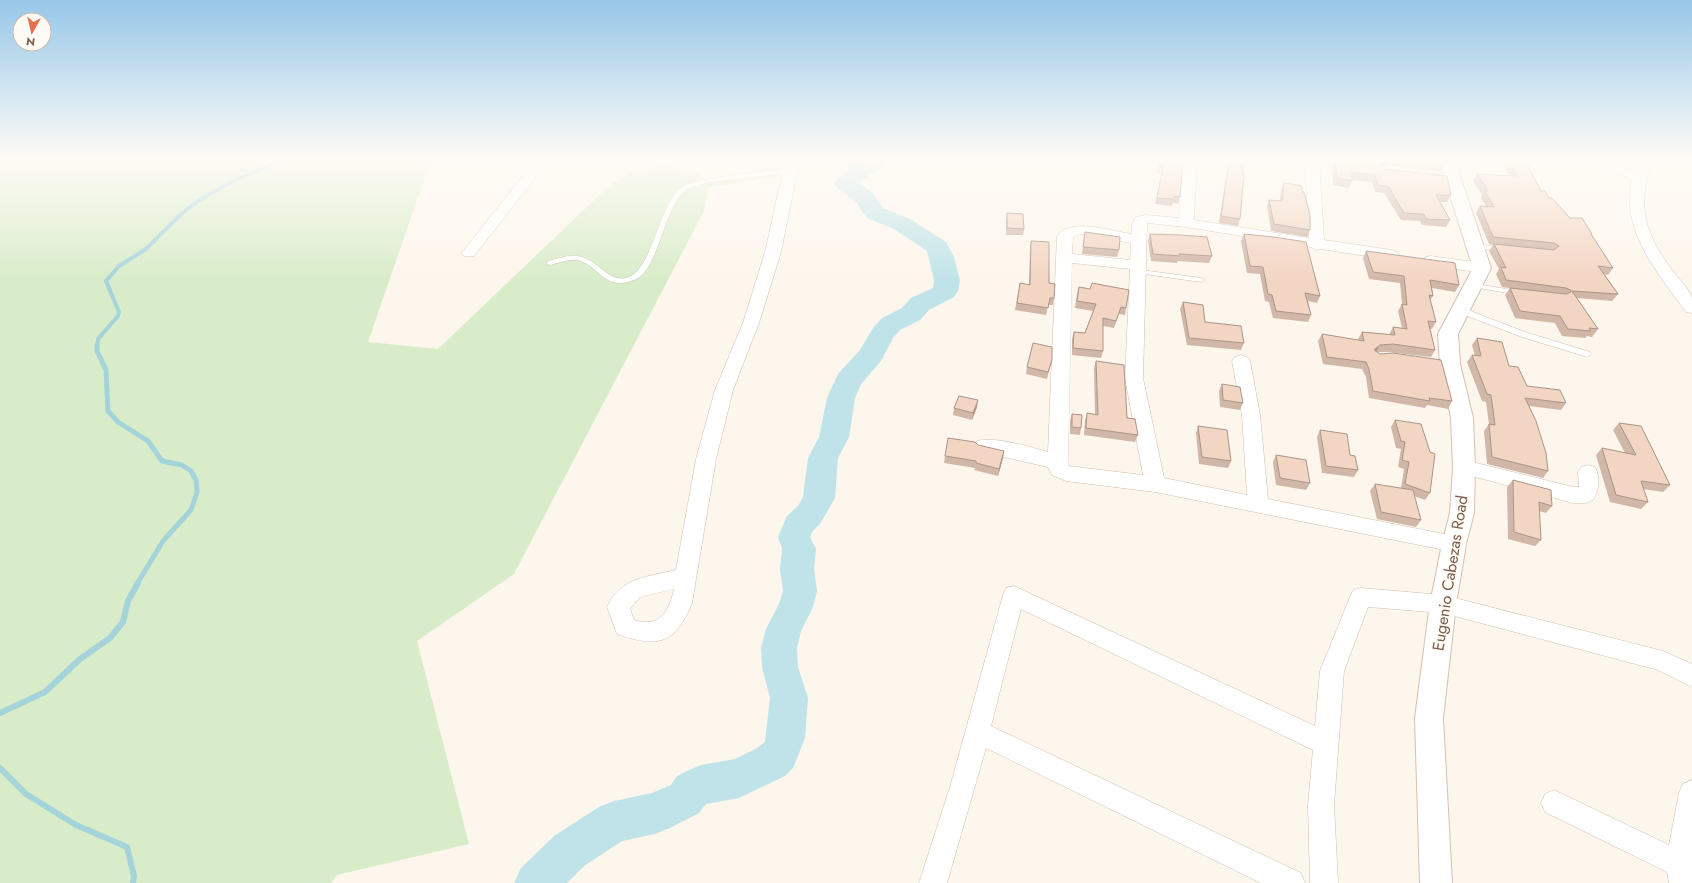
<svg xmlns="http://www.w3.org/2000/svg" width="1692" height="883" font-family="Jost,sans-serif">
  <rect width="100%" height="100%" fill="#fdf6ec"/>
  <path fill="#d8ecc9" d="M0,158H434L424,180L368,342L438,349L611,184C636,170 652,161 681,168C692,171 698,172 705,180L782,166L779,177L708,187L704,211L514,574L417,641L469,844L337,875L331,883H0Z"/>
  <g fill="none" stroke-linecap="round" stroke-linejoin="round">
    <path stroke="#a5d3da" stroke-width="4" d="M97,346L98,339L118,316L119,312L106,281L119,266L146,249L179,216L199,200L235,180L273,164L281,158"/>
    <path stroke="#a5d3da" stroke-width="5" d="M97,345V351L106,370L108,411L118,422L148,441L162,461L182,465L191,471L196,480L197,492L191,510L163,541L137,584"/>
    <g stroke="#a5d3da" stroke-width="6">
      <path d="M0,713L45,692L80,659L110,638L123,622L128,601L138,583"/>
      <path d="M0,768L26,794L76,825L127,847L134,876L133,883"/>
    </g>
    <path fill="#bfe3e8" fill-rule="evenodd" d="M868,158H891C883,170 869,173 859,183L873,193L883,208L910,219L946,242L954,257L960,280L958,291L954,297L929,310L920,320L900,330L893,338L881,361L861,384L855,398L849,437L838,458L835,498L820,524L812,532L810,537L816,549L814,569L817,591L813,607L801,631L797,648L798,667L808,698L805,738L793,768L785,776L739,798L706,804L699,813L670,828L655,834L622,841L584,866L567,883H514L521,868L554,836L599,807L614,801L652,793L671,785L677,776L687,771L701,765L735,759L757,748L765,742L770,698L762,667L761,648L766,629L779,604L783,591L780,569L782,549L778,537L787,516L798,506L803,497L808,458L819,437L827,398L838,374L860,350L873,328L882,318L902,308L911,298L933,288L934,280L927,251L894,229L867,218L855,201L837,188L834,183L851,166Z"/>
    <defs>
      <g id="lane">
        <path d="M790,169L793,171L792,172C769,177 701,178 685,191C663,209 659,271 634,280C603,292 599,264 577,260C568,259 559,263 550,265L546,263C550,260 555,259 560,258C569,255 578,255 587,259C601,265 612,284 629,277C653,267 658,207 680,188C694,177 769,171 790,169Z"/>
        <path d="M1469,244L1503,247L1507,249L1503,251L1472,248H1469Z"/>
        <path d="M1134,269L1201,278L1205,280L1201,282L1137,273H1134Z"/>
        <path d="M1470,283L1519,291L1523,293L1519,295L1473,287H1470Z"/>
        <path d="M1457,308H1463L1525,332L1590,352L1591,354L1587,357L1519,336L1457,312L1456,310Z"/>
      </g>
      <g id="street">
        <path d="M537,158H551L474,256H464L461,253L464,250Z"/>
        <path d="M786,158H800L781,252L759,323L733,390L716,459L692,603C675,645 657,648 617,634L607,607C621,577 647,577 676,570L696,459L715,390L743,323L765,252ZM674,589C669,612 660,628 634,620L630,609L640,597Z"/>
        <path d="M1076,158C1086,158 1104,155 1111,165L1109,168L1104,169L1078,161Z"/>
        <path d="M1183,158H1197L1194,220L1309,238L1305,158H1319L1324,240L1392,250L1397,252L1400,255L1397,258L1392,260L1321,249L1317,250L1311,247L1186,227L1147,223L1143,378L1164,478L1247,495L1242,415L1232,361L1235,357L1241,355L1247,357L1250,361L1260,415L1268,499L1454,536L1461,538L1464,544L1461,550L1454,552L1155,492L1066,481L1052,475L1048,467L977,451L974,446L977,441C995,436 1029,447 1048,452L1057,236C1071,217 1111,231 1131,234L1132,224L1136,217L1146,215L1179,218ZM1080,234L1131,243L1130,260L1072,254L1073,237ZM1072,263L1130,269L1125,378L1143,475L1068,466Z"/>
        <path d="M1587,158H1597L1634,171L1638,158H1652C1638,206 1642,229 1672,270C1677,277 1691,291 1692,298C1692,302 1692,308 1692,313L1686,312C1658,273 1620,231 1632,179L1587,164L1585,161Z"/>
        <path d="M1430,256L1482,263L1488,265L1490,268L1488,271L1482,273L1424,264L1422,261L1424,258Z"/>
        <path d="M1464,460L1573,487H1579L1578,472L1581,467L1588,465L1595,467C1601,478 1599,490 1593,500L1586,503H1573L1457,472L1454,467L1457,462Z"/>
        <path d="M1014,586L1315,726L1320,671L1350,597L1353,590L1361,588L1443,595L1663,651L1692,664V687L1658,670L1443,613L1368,607L1344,671L1334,805L1338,883H1310L1308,805L1313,750L1021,609L991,726L1301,873L1305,883H1261L986,748L947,883H919L950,787L1003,595L1006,588Z"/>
        <path d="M1692,780V883H1669L1667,872L1545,812L1541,803L1545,794L1554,790L1669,845L1679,793L1683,784Z"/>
      </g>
      <path id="secondary" d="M1438,158H1454L1491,268L1458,334L1460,364L1473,418L1475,467L1474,513L1466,544L1456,604L1443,718L1452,883H1420L1415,718L1430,604L1442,544L1450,513L1453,467L1451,418L1440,364L1438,334L1473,268Z"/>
    </defs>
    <use href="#lane" stroke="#d1beb0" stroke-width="1"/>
    <use href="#street" stroke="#d1beb0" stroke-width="1"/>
    <use href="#secondary" stroke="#d6c0b0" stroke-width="2"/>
    <use href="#lane" fill="#fff" fill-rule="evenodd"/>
    <use href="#street" fill="#fff" fill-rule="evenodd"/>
    <use href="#secondary" fill="#fff" fill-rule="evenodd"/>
  </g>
  <g fill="#d1b7a8">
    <path d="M1160,158H1183L1180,197L1178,204L1173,203L1172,206L1155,204L1162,174L1157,173Z"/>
    <path d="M1333,158H1442L1444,164L1441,171L1385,166L1381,167L1383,169L1451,195L1447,202H1440L1450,220L1446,227L1422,225L1420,221L1401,220L1384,193L1375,192L1372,182L1352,180V181L1349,188L1333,185Z"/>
    <path d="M1501,158H1524L1541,191L1549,198L1570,218L1592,234V235L1613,268L1608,275L1604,274L1618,294L1612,301L1577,298L1598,329L1592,337L1587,336L1585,338L1562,336L1555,323L1515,318L1505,295L1510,288L1502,287L1496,274L1499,269L1489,251L1493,245L1489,244L1476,213L1480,206H1486L1481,198L1482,195L1473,181L1477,174L1509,176Z"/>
    <path d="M1229,163L1240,219L1238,226L1219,223L1227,170Z"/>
    <path d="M1284,183L1302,192L1310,230L1307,237L1271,231L1267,206L1269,200L1280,201L1281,189Z"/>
    <path d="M1007,213L1024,229L1023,235H1006V220Z"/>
    <path d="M1085,232L1119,250L1117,257L1082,254Z"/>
    <path d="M1150,234L1212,256L1209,263L1178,261L1177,263L1151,261L1148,241Z"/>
    <path d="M1244,234L1320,296L1317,303L1308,301L1311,315L1308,322L1273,318L1269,302L1265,301L1260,274L1247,273L1241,241Z"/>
    <path d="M1031,241L1049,283L1054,298L1053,305H1048L1046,315L1015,310L1020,283L1029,285L1030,248Z"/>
    <path d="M1366,251L1459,285L1455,292L1432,288L1433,296L1430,300L1436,322L1432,329H1430L1435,350L1431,357L1389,352H1377L1452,401L1448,409L1427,405L1425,408L1369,398L1366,377L1362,369L1323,364L1318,341L1322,334L1358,340V339L1362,332L1389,335L1393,327L1402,328L1398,311L1402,304L1400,283L1369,279L1363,258Z"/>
    <path d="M1079,287L1126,308L1125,315L1119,314L1114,328L1103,326V351L1101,358L1072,355V339L1074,332L1085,333L1093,311L1075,308L1077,294Z"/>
    <path d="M1183,302L1205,322L1244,343L1241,350L1187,345L1180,309Z"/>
    <path d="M1477,338L1509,366L1527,386L1566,403L1561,410L1529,406L1548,471L1543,478L1487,464L1484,431L1489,424L1486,402L1482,401L1467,362L1472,355L1475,356L1472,345Z"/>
    <path d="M1052,360L1047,379L1026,374L1027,367Z"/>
    <path d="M1096,361L1138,435L1135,442L1084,435L1085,420L1087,413L1095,415L1094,368Z"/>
    <path d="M1222,384L1243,403L1240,410L1220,407L1219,391Z"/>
    <path d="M977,407L972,420L953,415L954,408Z"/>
    <path d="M1072,414L1081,428L1080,435L1070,434V421Z"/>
    <path d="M1395,420L1430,493L1425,500L1414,496L1421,520L1416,527L1377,519L1370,491L1375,484L1401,488L1404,469L1398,467L1401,449L1396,448L1391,427Z"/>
    <path d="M1619,423L1670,485L1663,492L1643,489L1648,502L1641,509L1610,502L1596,455L1602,448L1625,453L1613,430Z"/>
    <path d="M1198,426L1231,461L1228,468L1199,464L1196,433Z"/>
    <path d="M1320,430L1350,455L1358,470L1354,477L1322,473L1317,437Z"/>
    <path d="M1276,455L1310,483L1306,490L1276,485L1273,462Z"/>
    <path d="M945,456L1003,458L998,476L974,470L975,468L944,463Z"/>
    <path d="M1513,480L1552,506L1546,513L1539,511L1541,540L1535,546L1508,539L1507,487Z"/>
  </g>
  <g fill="#aa9588">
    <path d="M1388,159L1385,166L1379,167L1382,160Z"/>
    <path d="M1380,345L1376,352L1374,350Z"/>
    <path d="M978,400L977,407L972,420L973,413Z"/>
    <path d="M1004,451L1003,458L998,476L999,469Z"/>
  </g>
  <g fill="#f3d5c3" stroke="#aa9588">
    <path d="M1160,158H1183L1180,197L1174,196V199L1157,198L1163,167L1159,166Z"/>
    <path d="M1336,158H1442L1444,164L1388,159L1382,160L1380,165L1383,169L1447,176L1451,195H1436L1450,220L1426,219L1424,214L1404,213L1388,186L1378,185L1375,175L1352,172V181L1336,178Z"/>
    <path d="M1508,158H1524L1541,191H1545L1549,198H1552L1570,218H1582L1592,234H1591L1613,268L1598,266L1618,294L1572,291L1598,329L1589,328L1591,331L1568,329L1560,316L1520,311L1510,288L1566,294L1571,292V290L1566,288L1506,280L1501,267L1506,268L1494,244L1554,250L1559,246L1554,243L1493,237L1480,206L1494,207L1485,191H1488L1477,174L1517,176Z"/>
    <path d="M1229,163L1242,165L1244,175L1240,219L1221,216Z"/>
    <path d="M1284,183L1302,186V192H1304L1310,215V230L1274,224L1269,200L1282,201Z"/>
    <path d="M1007,213L1023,214L1024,229L1007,228Z"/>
    <path d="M1085,232L1120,237L1119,250L1083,247Z"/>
    <path d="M1150,234L1180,235L1207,237L1212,256L1179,254L1180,256L1153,254Z"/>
    <path d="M1244,234L1274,237L1306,242L1320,296L1305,293L1311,315L1276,311L1272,295L1268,294L1263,267L1250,266Z"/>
    <path d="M1031,241L1049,242V283L1055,284L1054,298H1050L1048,308L1017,303L1020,283L1030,285Z"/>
    <path d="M1366,251L1455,263L1459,285L1430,280L1433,296L1429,295L1436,322L1428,321L1435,350L1393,344L1380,345L1374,350L1380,354L1393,353L1441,360L1452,401L1429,398L1430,401L1373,391L1369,369L1366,362L1327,357L1322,334L1364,341L1362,332L1395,335L1393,327L1407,329L1402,304L1407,305L1404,276L1373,272Z"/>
    <path d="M1092,283L1129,290L1126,308L1121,307L1116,321L1103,318V351L1073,348L1074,332L1085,333L1096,304L1077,301L1079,287L1090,289Z"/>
    <path d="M1183,302L1203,305L1205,322L1241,326L1244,343L1189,338Z"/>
    <path d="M1477,338L1502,342L1509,366L1518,367L1527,386L1560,390L1566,403L1525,398L1536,421L1546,453L1548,471L1492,457L1489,424L1495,425L1491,395L1487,394L1472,355L1481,356Z"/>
    <path d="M1033,343L1052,347V360L1048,372L1027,367Z"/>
    <path d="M1096,361L1124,365L1127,418L1135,419L1138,435L1086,428L1087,413L1098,415Z"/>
    <path d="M1222,384L1240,387L1243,403L1223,400Z"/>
    <path d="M959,396L978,400L973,413L954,408Z"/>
    <path d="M1072,414L1082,415L1081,428L1072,427Z"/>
    <path d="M1395,420L1421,424L1430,452L1435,454L1430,493L1405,484L1409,462L1402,460L1405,442L1401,441Z"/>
    <path d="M1619,423L1641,426L1670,485L1641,481L1648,502L1616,495L1602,448L1636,455Z"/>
    <path d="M1198,426L1227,430L1231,461L1202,457Z"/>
    <path d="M1320,430L1347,434L1350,455L1355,456L1358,470L1326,466Z"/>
    <path d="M948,438L975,442L978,445L1004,451L999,469L976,463V461L945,456Z"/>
    <path d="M1276,455L1306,460L1310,483L1280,478Z"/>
    <path d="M1513,480L1551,490L1552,506L1539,502L1541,540L1514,532Z"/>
    <path d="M1375,484L1413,490L1421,520L1381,512Z"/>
  </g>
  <linearGradient id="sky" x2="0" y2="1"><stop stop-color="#97c7e8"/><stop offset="0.56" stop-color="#fefbf6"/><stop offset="1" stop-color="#fefbf6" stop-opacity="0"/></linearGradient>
  <rect width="1692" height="282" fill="url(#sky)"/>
  <g text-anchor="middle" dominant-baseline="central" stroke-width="3" stroke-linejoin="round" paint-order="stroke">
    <g font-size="16" fill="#7a5c4d" stroke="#fffaf3">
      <text transform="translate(1450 573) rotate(-81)">Eugenio Cabezas Road</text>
    </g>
  </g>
  <g transform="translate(32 32) rotate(188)"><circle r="19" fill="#fffaf3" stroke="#cabbb1"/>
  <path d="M0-3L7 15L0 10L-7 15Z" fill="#e76f51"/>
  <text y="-6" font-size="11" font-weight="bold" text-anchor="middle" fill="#7a5c4d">N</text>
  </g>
</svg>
